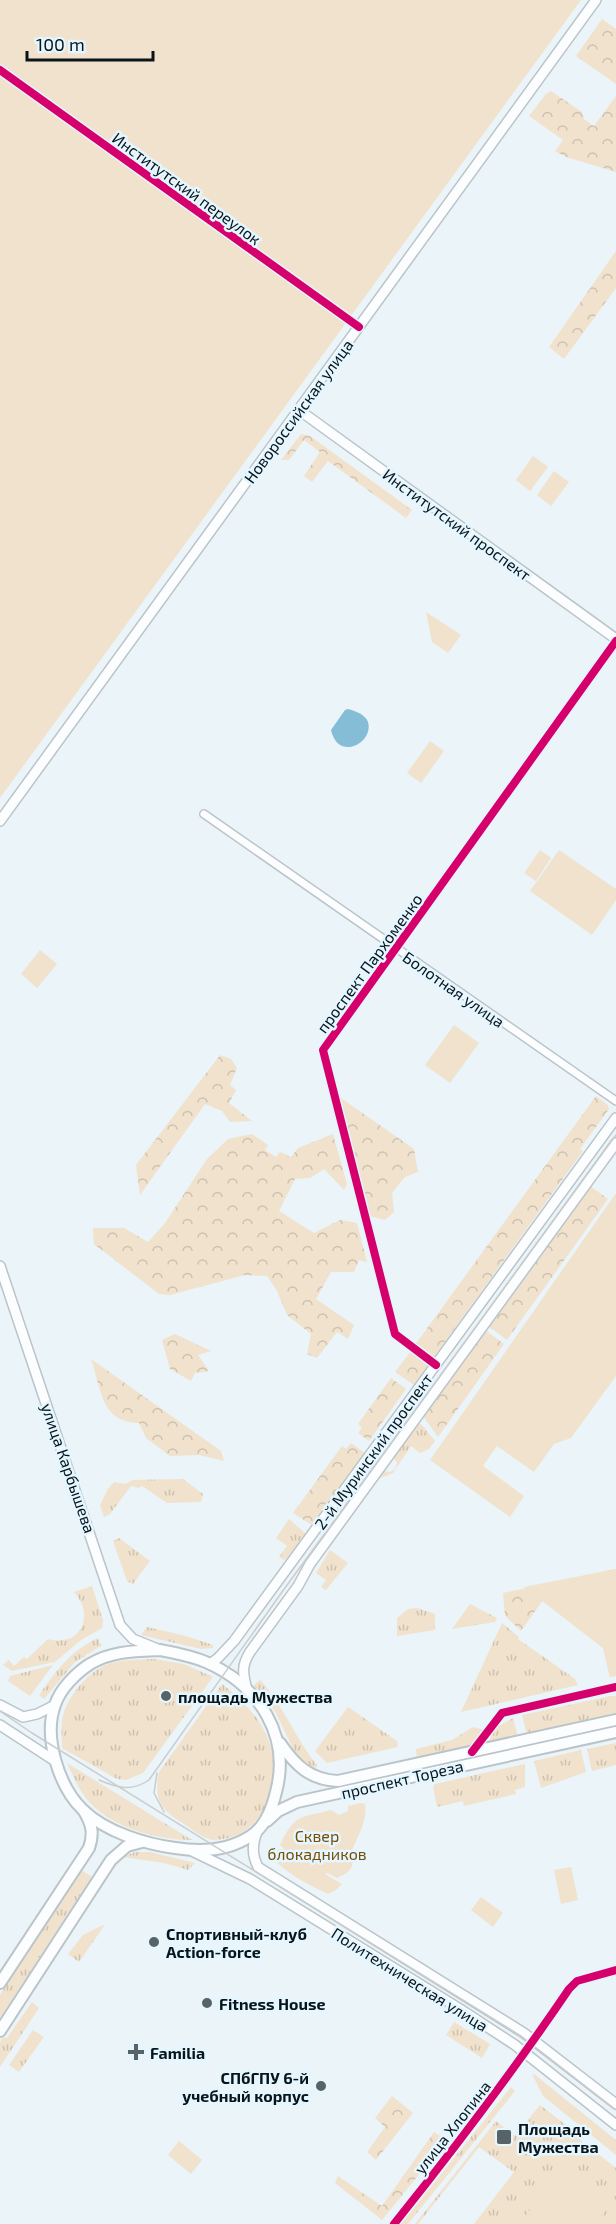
<svg xmlns="http://www.w3.org/2000/svg" width="616" height="2224" font-family="'Exo 2',sans-serif">
  <defs>
    <pattern id="grass-tufts" width="24" height="20" patternUnits="userSpaceOnUse" patternTransform="scale(1.5)"><rect width="24" height="20" fill="#f1e2cd"/><path d="M3 7l-1-3M5 7V3M7 7l1-3M15 17l-1-3M17 17v-4M19 17l1-3" fill="none" stroke="#cdc1af"/></pattern>
    <pattern id="forest-crowns" width="20" height="18" patternUnits="userSpaceOnUse" patternTransform="scale(1.5)"><rect width="20" height="18" fill="#f1e2cd"/><path d="M2 6a3 3 0 1 1 6 0M12 15a3 3 0 1 1 6 0" fill="none" stroke="#cdc1af"/></pattern>
  </defs>
  <rect width="100%" height="100%" fill="#eaf4f9"/>
  <g fill="url(#grass-tufts)">
    <path d="M418,1423L422,1425L435,1441L429,1449L420,1453L411,1446L393,1473L378,1479L384,1471L390,1472L395,1469L397,1463L394,1458Z"/>
    <path d="M183,1479L203,1494L201,1502L167,1503L142,1486L139,1488L131,1486L110,1514L104,1517L100,1505L108,1489L114,1482L125,1484L133,1480Z"/>
    <path d="M289,1519L306,1534L292,1554L284,1560L279,1557L287,1546L276,1538Z"/>
    <path d="M119,1538L150,1561L133,1584L127,1581L113,1541Z"/>
    <path d="M330,1550L348,1563L326,1590L321,1587L326,1580L316,1573Z"/>
    <path d="M92,1586L103,1620L102,1628L81,1640L55,1662L12,1671L3,1665L9,1660L14,1666L24,1657L27,1659L48,1639C80,1648 96,1616 74,1592Z"/>
    <path d="M470,1604L497,1618L495,1622L452,1629Z"/>
    <path d="M417,1608L435,1614V1630L397,1636V1618L408,1609Z"/>
    <path d="M502,1623L519,1637L518,1639L575,1679L578,1685L461,1712Z"/>
    <path d="M147,1627L186,1636L213,1645V1648L201,1649L141,1635Z"/>
    <path d="M98,1638L101,1646L75,1662L44,1699L39,1695C56,1671 71,1650 98,1638Z"/>
    <path d="M154,1659L184,1664L213,1677L143,1773L126,1780L117,1779L62,1748C62,1739 61,1729 62,1720C66,1698 87,1672 108,1664C123,1659 139,1660 154,1659Z"/>
    <path d="M53,1665L30,1696L8,1681L10,1676Z"/>
    <path d="M260,1680C284,1706 295,1738 317,1765L314,1770L294,1751L276,1713L254,1685Z"/>
    <path d="M222,1684C246,1702 269,1727 273,1758C278,1788 263,1828 231,1837C225,1839 215,1841 209,1839C199,1836 189,1827 181,1822C159,1808 154,1799 159,1772Z"/>
    <path d="M610,1696H616V1715L527,1735L522,1715Z"/>
    <path d="M348,1707L397,1741L398,1747L327,1763L315,1751Z"/>
    <path d="M513,1718L518,1737L491,1743L490,1738L497,1727Z"/>
    <path d="M473,1727L484,1730L469,1748L417,1760L416,1749L452,1740Z"/>
    <path d="M616,1743V1765L592,1771L587,1749Z"/>
    <path d="M581,1750L586,1772L541,1788L534,1761Z"/>
    <path d="M67,1763L192,1840C156,1840 108,1827 85,1797C78,1787 72,1774 67,1763Z"/>
    <path d="M525,1764V1787L515,1790L516,1794L464,1806L463,1801L437,1807L433,1787L435,1784Z"/>
    <path d="M135,1852H150L195,1863L188,1870L164,1863L122,1857Z"/>
    <path d="M81,1870L92,1877L0,2018V1995Z"/>
    <path d="M103,1925L104,1926L79,1962L68,1954L83,1935Z"/>
    <path d="M32,2002L39,2008L0,2067V2042L3,2037L7,2038Z"/>
    <path d="M454,2022L490,2044L482,2058L446,2035Z"/>
    <path d="M33,2030L44,2037L19,2072L9,2065Z"/>
    <path d="M534,2074L616,2140V2155L543,2096L533,2076Z"/>
    <path d="M511,2087L515,2091L408,2224H401Z"/>
    <path d="M540,2105L579,2135V2139L616,2168V2224H474L514,2172L479,2147L418,2224H415L496,2121L515,2136Z"/>
  </g>
  <g fill="url(#forest-crowns)">
    <path d="M602,19L616,29V84L576,56Z"/>
    <path d="M551,91L582,112L584,119L594,126L616,96V172L566,157L555,151L563,140L529,116L546,94Z"/>
    <path d="M616,251V288L564,359L549,347Z"/>
    <path d="M301,434L310,436L412,510L406,518L328,461L312,482L304,476L320,452L304,440L289,460H281Z"/>
    <path d="M220,1055L231,1059L237,1068L230,1085L236,1090L229,1103L252,1121L230,1122L222,1111L205,1104L140,1195L136,1165Z"/>
    <path d="M338,1096L414,1149L418,1172L405,1177L392,1193L394,1212L385,1220L369,1216Z"/>
    <path d="M596,1096L608,1105L609,1109L580,1149L583,1151L433,1358L415,1345Z"/>
    <path d="M252,1134L268,1145L265,1150L276,1157L280,1152L291,1157L298,1148L333,1134L347,1184L344,1190L324,1169L310,1178L295,1179L279,1211L314,1233L340,1220L357,1223L367,1262L359,1260L354,1272H331L316,1299L354,1325L348,1339L337,1332L317,1358L307,1354L311,1334L287,1315L276,1289L267,1276L245,1275L170,1295L159,1294L94,1244L93,1228H124L148,1242L165,1223L207,1159L228,1139Z"/>
    <path d="M590,1186L608,1199L507,1340L488,1326Z"/>
    <path d="M485,1330L504,1344L438,1437L423,1416Z"/>
    <path d="M175,1334L211,1351L198,1355L209,1371L195,1373L191,1381L170,1369L162,1340Z"/>
    <path d="M411,1351L429,1364L414,1385L395,1372Z"/>
    <path d="M91,1359L221,1451L224,1461L199,1455L170,1456L146,1438L139,1423C101,1423 101,1388 91,1359Z"/>
    <path d="M391,1378L406,1389L369,1441L358,1433L362,1428L358,1424Z"/>
    <path d="M351,1443L365,1453L312,1525L293,1513L342,1446L346,1449Z"/>
    <path d="M616,1569V1676L610,1677L603,1648L543,1600L521,1631L505,1616L503,1593Z"/>
    <path d="M392,2096L413,2113L376,2160L367,2152L385,2127L375,2118Z"/>
    <path d="M434,2132L447,2140L382,2220L335,2183L338,2176L382,2206Z"/>
  </g>
  <g fill="#f1e2cd">
    <path d="M0,0H581L0,798Z"/>
    <path d="M533,456L548,467L530,491L516,480Z"/>
    <path d="M554,471L569,482L551,506L537,495Z"/>
    <path d="M426,612L461,635L448,653L432,642Z"/>
    <path d="M430,741L444,751L421,783L407,773Z"/>
    <path d="M540,850L551,858L536,881L524,873Z"/>
    <path d="M559,850L616,889V900L592,935L530,891Z"/>
    <path d="M40,950L57,964L37,988L21,974Z"/>
    <path d="M454,1025L479,1043L450,1083L425,1065Z"/>
    <path d="M616,1193V1376L571,1438L554,1444L534,1472L497,1446L483,1466L524,1496L510,1517L430,1460Z"/>
    <path d="M616,1569V1676L610,1677L603,1648L524,1587Z"/>
    <path d="M361,1803L365,1804C368,1822 355,1841 349,1858L353,1861C352,1871 346,1874 337,1878L328,1873L325,1874L342,1884L336,1890L328,1894C309,1885 285,1873 272,1857V1850L284,1849L280,1845C295,1813 301,1818 331,1810L339,1815L348,1811V1806Z"/>
    <path d="M571,1867L578,1900L561,1904L554,1870Z"/>
    <path d="M481,1897L503,1913L493,1927L471,1910Z"/>
    <path d="M179,2141L202,2160L191,2174L168,2155Z"/>
    <path d="M563,2167L611,2203L595,2224H519Z"/>
  </g>
  <path fill="#84bdd5" d="M348,709C355,711 365,714 368,722C374,743 338,762 331,730L345,710Z"/>
  <g fill="none" stroke-linecap="round" stroke-linejoin="round">
    <defs>
      <g id="street">
        <path d="M0,70L359,327"/>
        <path d="M204,814L616,1101"/>
        <path d="M436,1365L395,1334L323,1050L616,641"/>
        <path d="M473,1751L502,1713L616,1687"/>
        <path d="M394,2224C455,2148 514,2070 569,1989L577,1981L616,1970"/>
      </g>
      <g id="secondary">
        <path d="M299,410L616,639"/>
        <path d="M0,821L596,0"/>
        <path d="M0,1266L120,1625L133,1639L160,1650"/>
        <path d="M210,1664L218,1658L234,1641L616,1118"/>
        <path d="M247,1690C243,1674 241,1666 250,1652L298,1586L310,1564L616,1143"/>
        <path d="M0,1705L23,1717L37,1714L55,1705"/>
        <path d="M0,1725L55,1761"/>
        <path d="M257,1832C252,1845 252,1855 258,1867L524,2033L616,2104"/>
        <path d="M192,1851L250,1879L460,2009L515,2045L616,2125"/>
      </g>
      <g id="primary">
        <path d="M160,1650C176,1653 193,1656 208,1663C259,1686 291,1736 276,1792C272,1809 265,1828 249,1837C227,1851 200,1852 175,1848C145,1844 106,1832 83,1810C59,1787 43,1737 55,1705C60,1689 76,1673 90,1664C112,1651 135,1651 160,1650Z"/>
        <path d="M280,1743C295,1765 310,1780 338,1781L616,1720"/>
        <path d="M267,1821L278,1811L297,1802L616,1732"/>
        <path d="M0,1983L89,1848C94,1833 92,1825 84,1811"/>
        <path d="M0,2031L111,1860L127,1846L142,1842"/>
      </g>
    </defs>
    <use href="#street" stroke="#bac4c9" stroke-width="10"/>
    <use href="#secondary" stroke="#bac4c9" stroke-width="12"/>
    <use href="#primary" stroke="#bac4c9" stroke-width="14"/>
    <use href="#street" stroke="#fcfdfe" stroke-width="7"/>
    <use href="#secondary" stroke="#fcfdfe" stroke-width="9"/>
    <use href="#primary" stroke="#fcfdfe" stroke-width="10"/>
    <g stroke="#cacdce" stroke-width="1.5">
      <path d="M0,1711L32,1733L521,2036L616,2110"/>
      <path d="M157,1773L154,1793L164,1812"/>
      <path d="M99,1780C118,1788 131,1792 149,1780L282,1592L616,1135"/>
    </g>
    <defs>
      <g id="cycleway">
        <path d="M0,70L359,327"/>
        <path d="M436,1365L395,1334L323,1050L616,641"/>
        <path d="M472,1752L502,1713L616,1687"/>
        <path d="M394,2224C455,2148 514,2070 569,1989L577,1981L616,1970"/>
      </g>
    </defs>
    <use href="#cycleway" stroke="#e4f6ff" stroke-width="11"/>
    <use href="#cycleway" stroke="#d6006c" stroke-width="8"/>
  </g>
  <g fill="#586368" stroke="#e4f6ff" stroke-width="2">
    <circle cx="166" cy="1696" r="6"/>
    <circle cx="154" cy="1942" r="6"/>
    <circle cx="207" cy="2003" r="6"/>
    <path d="M133 2043h6v6h6v6h-6v6h-6v-6h-6v-6h6z"/>
    <circle cx="321" cy="2086" r="6"/>
    <rect x="496" y="2129" width="16" height="16" rx="3"/>
  </g>
  <g text-anchor="middle" dominant-baseline="central" stroke-width="5" stroke-linejoin="round" paint-order="stroke">
    <g font-size="16" fill="#0a151a" stroke="#e4f6ff">
      <text transform="translate(187 188) rotate(36)">Институтский переулок</text>
      <text transform="translate(298 411) rotate(-54)">Новороссийская улица</text>
      <text transform="translate(457 524) rotate(36)">Институтский проспект</text>
      <text transform="translate(369 963) rotate(-54)">проспект Пархоменко</text>
      <text transform="translate(454 989) rotate(35)">Болотная улица</text>
      <text transform="translate(373 1451) rotate(-54)">2-й Муринский проспект</text>
      <text transform="translate(69 1468) rotate(71)">улица Карбышева</text>
      <text transform="translate(402 1779) rotate(-13)">проспект Тореза</text>
      <text transform="translate(410 1979) rotate(32)">Политехническая улица</text>
      <text transform="translate(452 2127) rotate(-52)">улица Хлопина</text>
    </g>
    <g font-size="16" font-weight="bold" fill="#0a151a" stroke="#e4f6ff" text-anchor="start">
      <text x="178" y="1696">площадь Мужества</text>
      <text x="166" y="1933">Спортивный-клуб<tspan x="166" dy="18">Action-force</tspan></text>
      <text x="219" y="2003">Fitness House</text>
      <text x="150" y="2052">Familia</text>
      <text x="309" y="2077" text-anchor="end">СПбГПУ 6-й<tspan x="309" dy="18">учебный корпус</tspan></text>
      <text x="518" y="2128">Площадь<tspan x="518" dy="18">Мужества</tspan></text>
    </g>
    <g font-size="16" fill="#774d06" stroke="#e4f6ff">
      <text x="317" y="1835">Сквер<tspan x="317" dy="18">блокадников</tspan></text>
    </g>
  </g>
  <path d="M27 51v9h126v-9" fill="none" stroke="#0a151a" stroke-width="3"/>
  <text x="36" y="51" font-size="18" fill="#0a151a" stroke="#e4f6ff" stroke-width="4.5" paint-order="stroke">100 m</text>
</svg>
